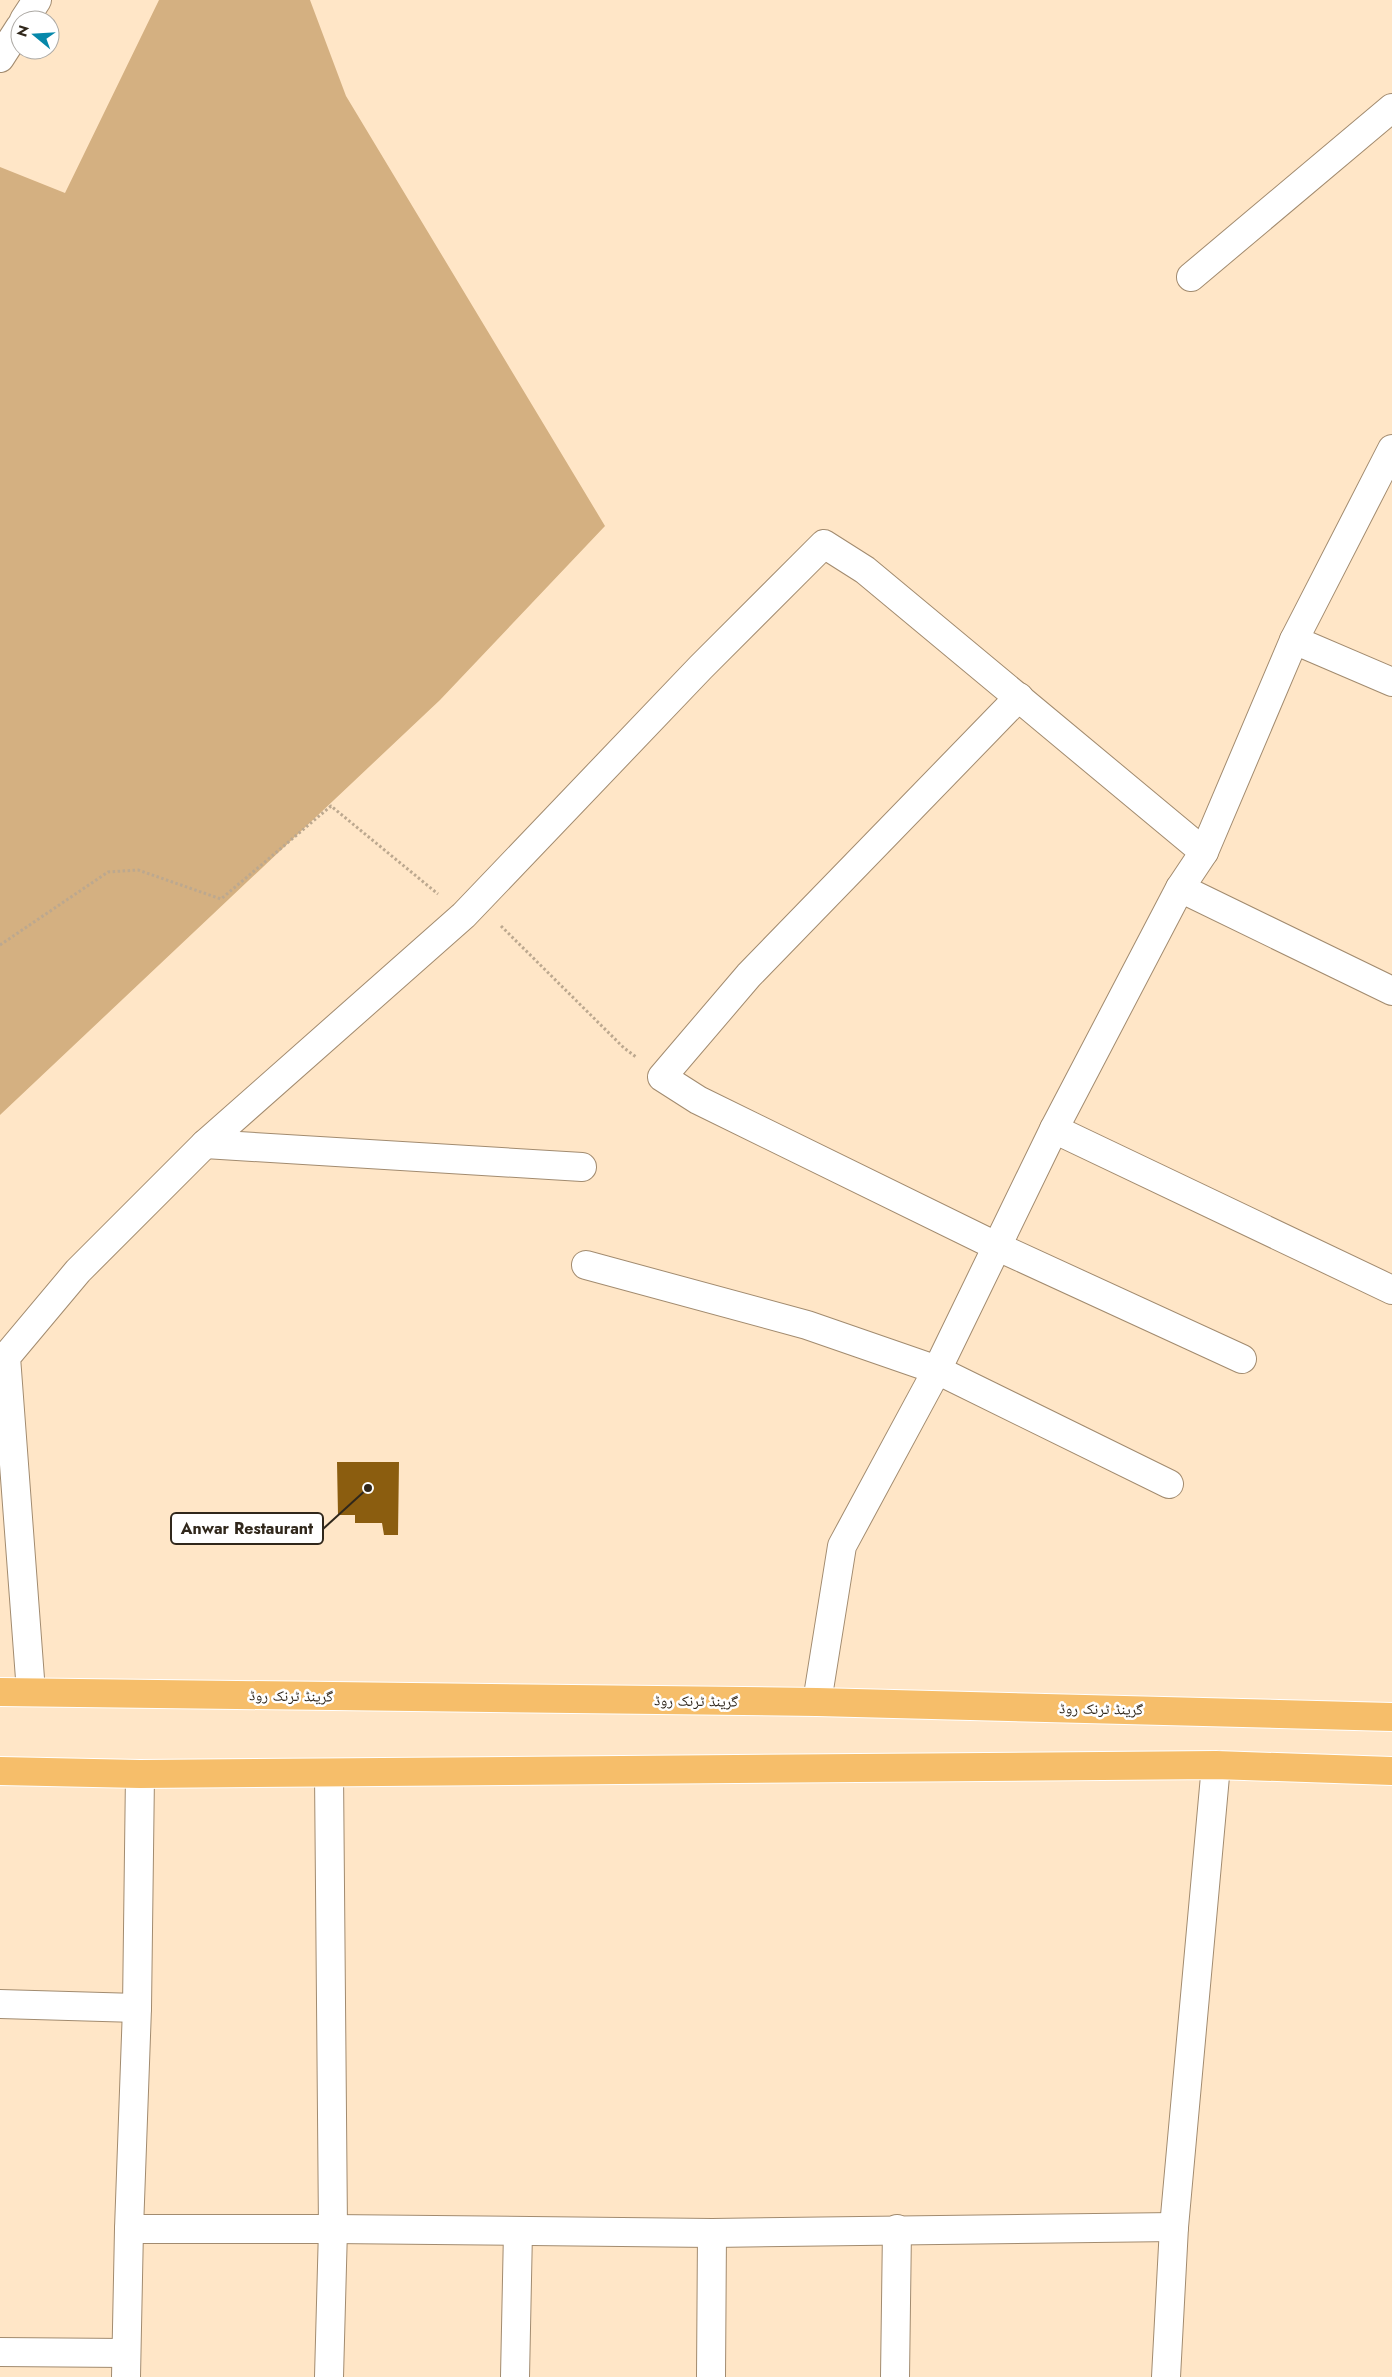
<svg xmlns="http://www.w3.org/2000/svg" width="1392" height="2377" font-family="Jost,'Noto Naskh Arabic',sans-serif">
  <rect width="100%" height="100%" fill="#ffe6c7"/>
  <path fill="#d4b081" d="M159,0H310L346,96L605,526L440,700L0,1115V167L65,193Z"/>
  <path fill="#8b5d0f" d="M337,1462H399L398,1535H384L382,1523H355V1515H338Z"/>
  <g fill="none" stroke-linecap="round" stroke-linejoin="round">
    <defs>
      <g id="minor">
        <path d="M24,20L37,0"/>
        <path d="M0,58L20,27"/>
        <path d="M1191,277L1392,108"/>
        <path d="M1294,640L1392,682"/>
        <path d="M1019,697L749,975L662,1077L698,1100L996,1246L1242,1359"/>
        <path d="M1180,888L1392,991"/>
        <path d="M1054,1129L1392,1290"/>
        <path d="M205,1144L582,1167"/>
        <path d="M586,1265L807,1325L937,1370L1169,1484"/>
        <path d="M31,1692L6,1357L78,1271L205,1144L464,915L701,667L824,544L865,570L1204,852"/>
        <path d="M817,1702L842,1546L937,1370L1054,1129L1180,888L1204,852L1294,640L1392,449"/>
        <path d="M0,2004L137,2008"/>
        <path d="M129,2229L137,2008L140,1774"/>
        <path d="M0,2352L126,2353"/>
        <path d="M126,2377L129,2229H333L712,2233L1174,2227"/>
        <path d="M329,2377L333,2229L329,1773"/>
        <path d="M515,2377L518,2231"/>
        <path d="M711,2377L712,2233"/>
        <path d="M895,2377L897,2229"/>
        <path d="M1166,2377L1174,2227L1216,1765"/>
      </g>
      <g id="trunk">
        <path d="M0,1692L817,1702L1392,1717"/>
        <path d="M0,1771L140,1774L1216,1765L1392,1771"/>
      </g>
    </defs>
    <use href="#minor" stroke="#a28b6f" stroke-width="30"/>
    <use href="#trunk" stroke="#fff" stroke-width="30"/>
    <g stroke="#bca88f" stroke-width="3" stroke-dasharray="2.5 2.5" stroke-linecap="butt">
      <path d="M501,926L624,1048L636,1057"/>
      <path d="M0,945L108,872L138,870L221,899L331,806L438,894"/>
    </g>
    <use href="#minor" stroke="#fff" stroke-width="28"/>
    <use href="#trunk" stroke="#f6be6a" stroke-width="28"/>
  </g>
  <g text-anchor="middle" dominant-baseline="central" stroke-width="5" stroke-linejoin="round" paint-order="stroke">
    <g font-size="15" fill="#30271b" stroke="#fff">
      <text transform="translate(291 1696) rotate(1)">گرینڈ ٹرنک روڈ</text>
      <text transform="translate(696 1701) rotate(1)">گرینڈ ٹرنک روڈ</text>
      <text transform="translate(1101 1709) rotate(1)">گرینڈ ٹرنک روڈ</text>
    </g>
  </g>
  <path fill="none" stroke="#30271b" stroke-width="2" d="M368 1488L323 1529"/>
  <circle fill="#30271b" stroke="#fff" stroke-width="2" cx="368" cy="1488" r="5"/>
  <rect fill="#fff" stroke="#30271b" stroke-width="2" x="171" y="1513" width="152" height="31" rx="5"/>
  <g font-size="16" text-anchor="middle" font-weight="bold" fill="#30271b">
    <text x="247" y="1534">Anwar Restaurant</text>
  </g>
  <g transform="translate(35 35) rotate(288)"><circle r="24" fill="#ffffff" stroke="#aca9a4"/>
  <path d="M0-4L9 19L0 12L-9 19Z" fill="#0688aa"/>
  <text y="-8" font-size="14" font-weight="bold" text-anchor="middle" fill="#30271b">N</text>
  </g>
</svg>
